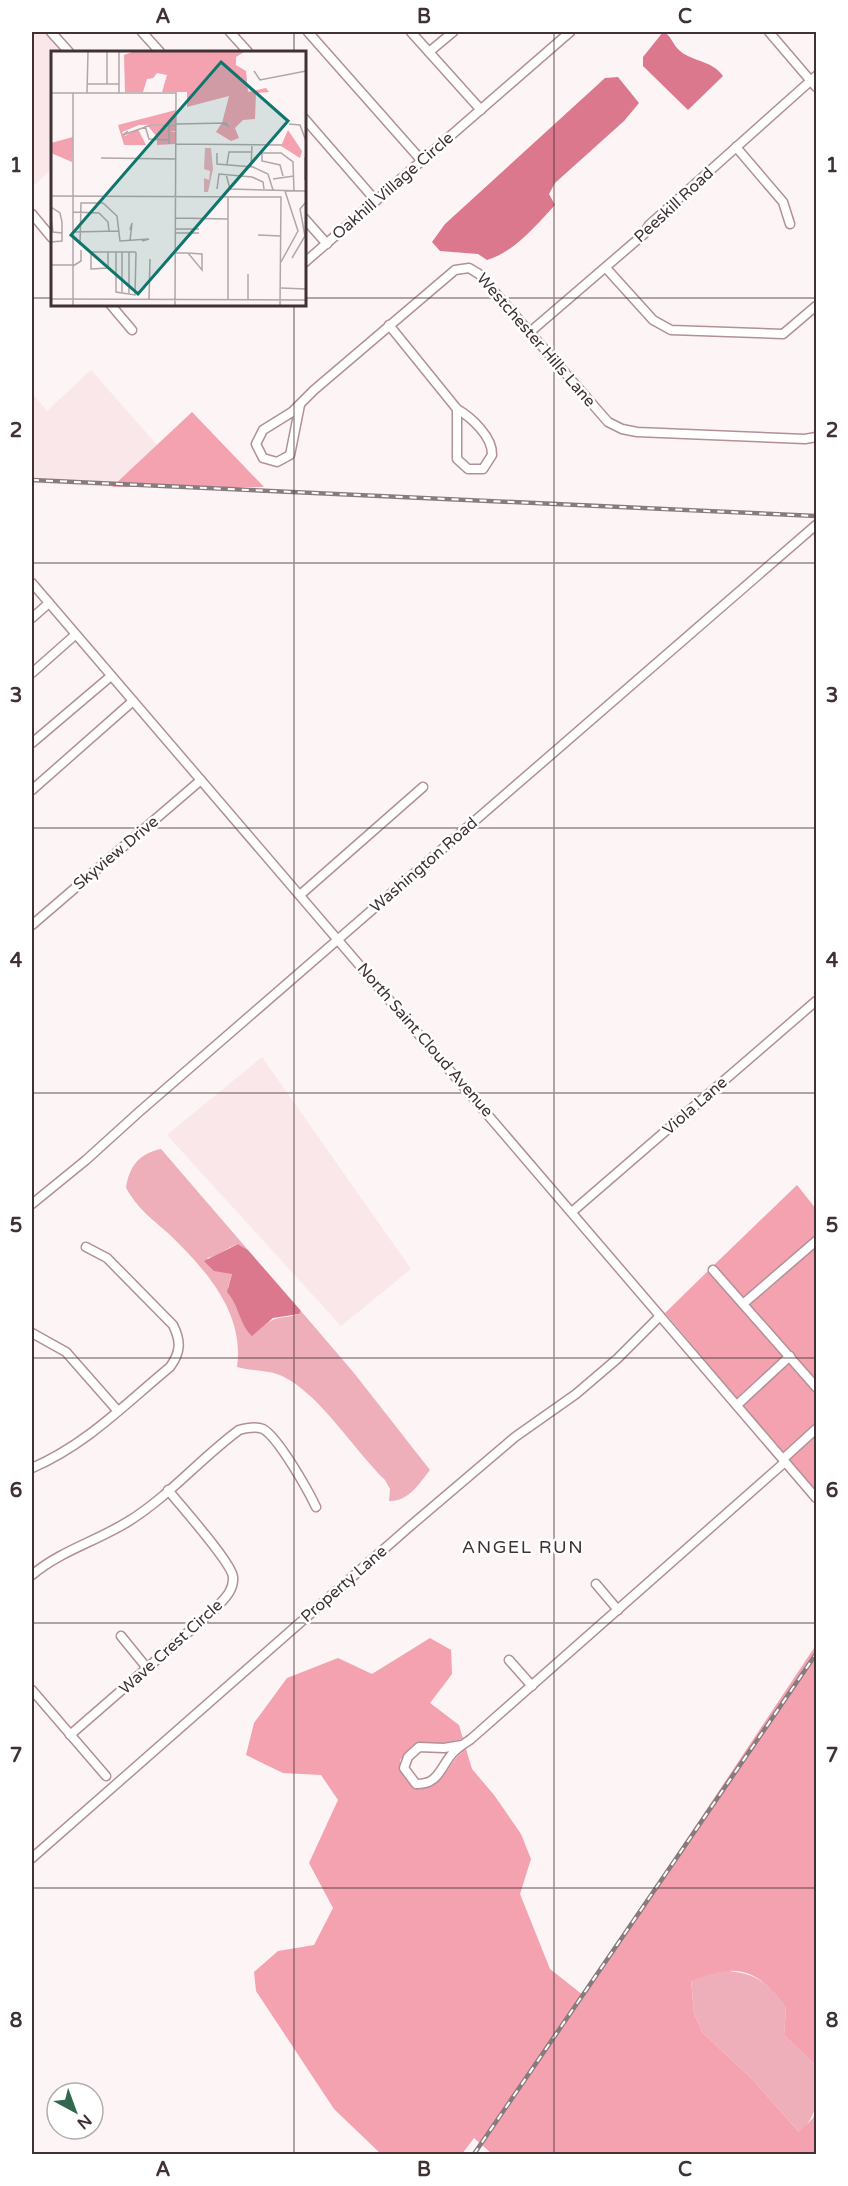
<svg xmlns="http://www.w3.org/2000/svg" width="848" height="2186" font-family="'Varela Round',sans-serif">
  <rect width="100%" height="100%" fill="#fcf4f5"/>
  <g fill="#fae7ea">
    <path d="M32,32H46L63,52H52V168L32,187Z"/>
    <path d="M91,370L157,445L112,487L32,483V393L47,411Z"/>
    <path d="M262,1057L411,1269L341,1326L167,1135Z"/>
  </g>
  <g fill="#efafba">
    <path d="M161,1149L248,1250L238,1244C227,1247 219,1256 207,1258L222,1272H230L232,1274L228,1287L243,1323L255,1333C278,1313 274,1321 299,1314L301,1311L354,1373L430,1470C419,1484 408,1502 389,1501L390,1489L385,1480C353,1449 320,1394 282,1376C271,1370 250,1371 237,1367C245,1313 206,1270 169,1234C152,1219 137,1208 126,1188C129,1166 140,1153 161,1149Z"/>
    <path d="M720,1970C755,1973 765,1979 786,2008L784,2035L816,2066C816,2097 822,2109 800,2133L753,2080L702,2032L694,2013L691,1980Z"/>
  </g>
  <g fill="#f4a1b0">
    <path d="M192,412L264,487H112Z"/>
    <path d="M797,1185L816,1209V1235L743,1297L714,1265Z"/>
    <path d="M816,1247V1380L750,1304Z"/>
    <path d="M708,1271L783,1356L737,1398L665,1313Z"/>
    <path d="M790,1363L816,1393V1423L783,1452L743,1405Z"/>
    <path d="M816,1436V1491L789,1459Z"/>
    <path d="M430,1638L451,1650L452,1674L430,1703L459,1725L463,1739L443,1743H416L400,1760V1770L414,1787C443,1794 446,1762 466,1749L472,1769L494,1795L521,1834L531,1859L520,1894L550,1969L583,1995L814,1648L816,1650V2066L784,2035L786,2008C756,1967 737,1963 691,1981L694,2013L702,2032L753,2080L799,2132L813,2118L816,2108V2154H492L474,2138L462,2154H381L334,2109L256,1991L254,1972L278,1951L314,1945L333,1908L309,1863L338,1800L321,1775L283,1773L246,1755L254,1723L287,1678L338,1658L372,1674Z"/>
  </g>
  <g fill="#dc788d">
    <path d="M663,32C671,35 672,43 678,49C690,62 711,59 723,76L688,110L643,66V57Z"/>
    <path d="M618,77L639,103L624,121L555,183L549,194L555,205C535,226 516,251 487,260L478,254L440,251L432,242L445,224L605,78Z"/>
    <path d="M238,1244L248,1250L301,1311L299,1314L273,1318L252,1336C239,1324 239,1305 227,1292L232,1274L214,1271L204,1261Z"/>
  </g>
  <g fill="none" stroke-linecap="round" stroke-linejoin="round">
    <defs>
      <g id="minor">
        <path d="M51,32L69,52"/>
        <path d="M142,32L160,52"/>
        <path d="M230,32L248,52"/>
        <path d="M308,32L422,161"/>
        <path d="M411,32L481,110"/>
        <path d="M769,32L816,87"/>
        <path d="M429,52L453,32"/>
        <path d="M304,118L376,201"/>
        <path d="M736,147L783,202L790,224"/>
        <path d="M32,214L52,238"/>
        <path d="M304,218L327,244"/>
        <path d="M304,263L570,32"/>
        <path d="M606,268L653,320L671,330L783,334L816,306"/>
        <path d="M110,304L132,330"/>
        <path d="M389,325L457,409C471,417 493,437 492,455L483,469H468L457,459V409"/>
        <path d="M530,332L644,234L649,225L816,76"/>
        <path d="M300,405L290,455L277,462L263,458L256,444L263,430L292,412L314,390L455,270L469,268L479,274L608,422L622,429L637,432L805,439L816,437"/>
        <path d="M32,583L816,1498"/>
        <path d="M32,618L49,603"/>
        <path d="M32,673L75,635"/>
        <path d="M32,743L111,676"/>
        <path d="M32,790L133,701"/>
        <path d="M300,895L423,787"/>
        <path d="M32,925L201,780"/>
        <path d="M32,1204L86,1160L139,1112L816,525"/>
        <path d="M573,1211L816,1001"/>
        <path d="M713,1270L816,1387"/>
        <path d="M743,1304L816,1241"/>
        <path d="M32,1333L66,1352L117,1410"/>
        <path d="M737,1405L790,1356"/>
        <path d="M783,1459L816,1429"/>
        <path d="M32,1468C87,1444 124,1405 170,1367C181,1352 181,1341 173,1325L107,1258L86,1247"/>
        <path d="M32,1575C60,1551 97,1541 129,1521C169,1496 201,1458 239,1430C246,1428 256,1426 263,1429C278,1437 308,1490 316,1507"/>
        <path d="M596,1584L618,1610"/>
        <path d="M121,1636L147,1668"/>
        <path d="M509,1660L532,1686"/>
        <path d="M32,1690L106,1776"/>
        <path d="M70,1735L215,1609C224,1599 234,1591 233,1577C232,1563 180,1505 168,1490"/>
        <path d="M462,1745L444,1748L419,1747L408,1757L404,1768L416,1784C438,1785 440,1768 452,1754C457,1748 464,1744 471,1739L785,1462"/>
        <path d="M32,1858L408,1528L515,1437L576,1394L617,1359L660,1316"/>
      </g>
    </defs>
    <use href="#minor" stroke="#b29095" stroke-width="11"/>
    <use href="#minor" stroke="#fff" stroke-width="8"/>
    <defs>
      <g id="rail">
        <path d="M32,480L816,516"/>
        <path d="M474,2154L816,1654"/>
      </g>
    </defs>
    <use href="#rail" stroke="#877b7d" stroke-width="4.5"/>
    <use href="#rail" stroke="#fff" stroke-width="2" stroke-dasharray="7" stroke-linecap="butt"/>
  </g>
  <path fill="none" stroke="#403234" stroke-width="1.5" stroke-opacity="0.55" d="M294,32V52M554,32V2154M32,298H52M304,298H816M294,304V2154M32,563H816M32,828H816M32,1093H816M32,1358H816M32,1623H816M32,1888H816"/>
  <g text-anchor="middle" dominant-baseline="central" stroke-width="5" stroke-linejoin="round" paint-order="stroke">
    <g font-size="16" fill="#403234" stroke="#fff">
      <text transform="translate(393 186) rotate(-41)">Oakhill Village Circle</text>
      <text transform="translate(674 205) rotate(-43)">Peeskill Road</text>
      <text transform="translate(536 340) rotate(49)">Westchester Hills Lane</text>
      <text transform="translate(116 853) rotate(-40)">Skyview Drive</text>
      <text transform="translate(424 865) rotate(-41)">Washington Road</text>
      <text transform="translate(425 1040) rotate(49)">North Saint Cloud Avenue</text>
      <text transform="translate(695 1106) rotate(-41)">Viola Lane</text>
      <text transform="translate(344 1584) rotate(-41)">Property Lane</text>
      <text transform="translate(171 1647) rotate(-42)">Wave Crest Circle</text>
    </g>
    <g font-size="18" letter-spacing="1.5" fill="#403234" stroke="#fff">
      <text x="523" y="1547">ANGEL RUN</text>
    </g>
  </g>
  <g transform="translate(51 51)">
    <rect width="255" height="255" fill="#fcf4f5"/>
    <path d="M154,97H160L162,118L157,141H153V127L158,129L159,120L153,118Z" fill="#efafba"/>
    <path d="M81,1H193L185,6V14L195,20L197,41L215,37L218,41L205,42L204,68L192,69L184,77L188,87L180,90L165,81L170,73L176,76L171,72L178,45L136,56V41H111L116,24L106,22L102,27L96,28L92,41H74L73,4ZM125,59V73L88,74L71,81L74,85L87,78L95,94H73L67,74ZM125,74V80L118,81H125V93L106,94V86L97,75ZM237,79L251,100L249,107L230,95ZM22,86L21,111L0,102V92Z" fill="#f4a1b0"/>
    <path fill="none" stroke="#b1a6a8" stroke-width="1.5" d="M203,20L209,29L255,20M37,33H68M56,33V1M0,42H125L124,254M36,42L37,1M68,42V1M125,73L175,72L177,75L171,73M238,73L249,74L255,90M118,74V93M94,75L98,88L118,89M77,80L72,84L100,74H125M125,93L231,94M166,102V113L202,116L217,123L222,139M254,106V129M50,107L125,108M176,113L178,101H201M200,116L201,95M175,123L179,138L255,140M232,125L229,114L211,110V102H230L242,111L243,140M222,128L243,125M166,138L168,123L201,126L212,131L213,138M0,145L230,146L229,254M177,145V249M0,156L9,162L11,171V190L0,191M22,161L48,162L57,171L58,180M0,167L2,181L11,182M125,167L177,168M125,178H148M22,181L68,180M125,182H148M207,184L230,185M79,190L81,172L79,179M29,194L30,152H52L66,165L69,190L98,188L91,190M57,201V217L40,218V201H84L85,202L84,244L65,241V201M78,201V242M125,202H137L151,219V203L137,202M241,207L254,185L249,158L255,151M230,211L247,180L234,140M0,214H22M22,215L30,210V199M197,223V249M230,237L255,238M71,241V201M0,248L255,249M98,249L99,208M22,254V42"/>
    <path fill="#0f766e" fill-opacity="0.15" stroke="#0f766e" stroke-width="3" d="M170,11L237,70L87,243L20,184Z"/>
    <rect width="255" height="255" fill="none" stroke="#403234" stroke-width="3"/>
  </g>
  <rect width="848" height="2186" fill="none" stroke="#ffffff" stroke-width="66"/>
  <g transform="translate(75 2111) rotate(139)"><circle r="28" fill="#ffffff" stroke="#b3adae" stroke-width="1.5"/>
  <path d="M0-4.5L10 22L0 15L-10 22Z" fill="#32684d"/>
  <text y="-9" font-size="16" font-weight="bold" text-anchor="middle" fill="#403234">N</text>
  </g>
  <rect x="33" y="33" width="782" height="2120" fill="none" stroke="#403234" stroke-width="2"/>
  <g font-size="20" text-anchor="middle" font-weight="bold" fill="#403234">
    <text x="163" y="23">A</text>
    <text x="424" y="23">B</text>
    <text x="685" y="23">C</text>
    <text x="16" y="172">1</text>
    <text x="832" y="172">1</text>
    <text x="16" y="437">2</text>
    <text x="832" y="437">2</text>
    <text x="16" y="702">3</text>
    <text x="832" y="702">3</text>
    <text x="16" y="967">4</text>
    <text x="832" y="967">4</text>
    <text x="16" y="1232">5</text>
    <text x="832" y="1232">5</text>
    <text x="16" y="1497">6</text>
    <text x="832" y="1497">6</text>
    <text x="16" y="1762">7</text>
    <text x="832" y="1762">7</text>
    <text x="16" y="2027">8</text>
    <text x="832" y="2027">8</text>
    <text x="163" y="2176">A</text>
    <text x="424" y="2176">B</text>
    <text x="685" y="2176">C</text>
  </g>
</svg>
